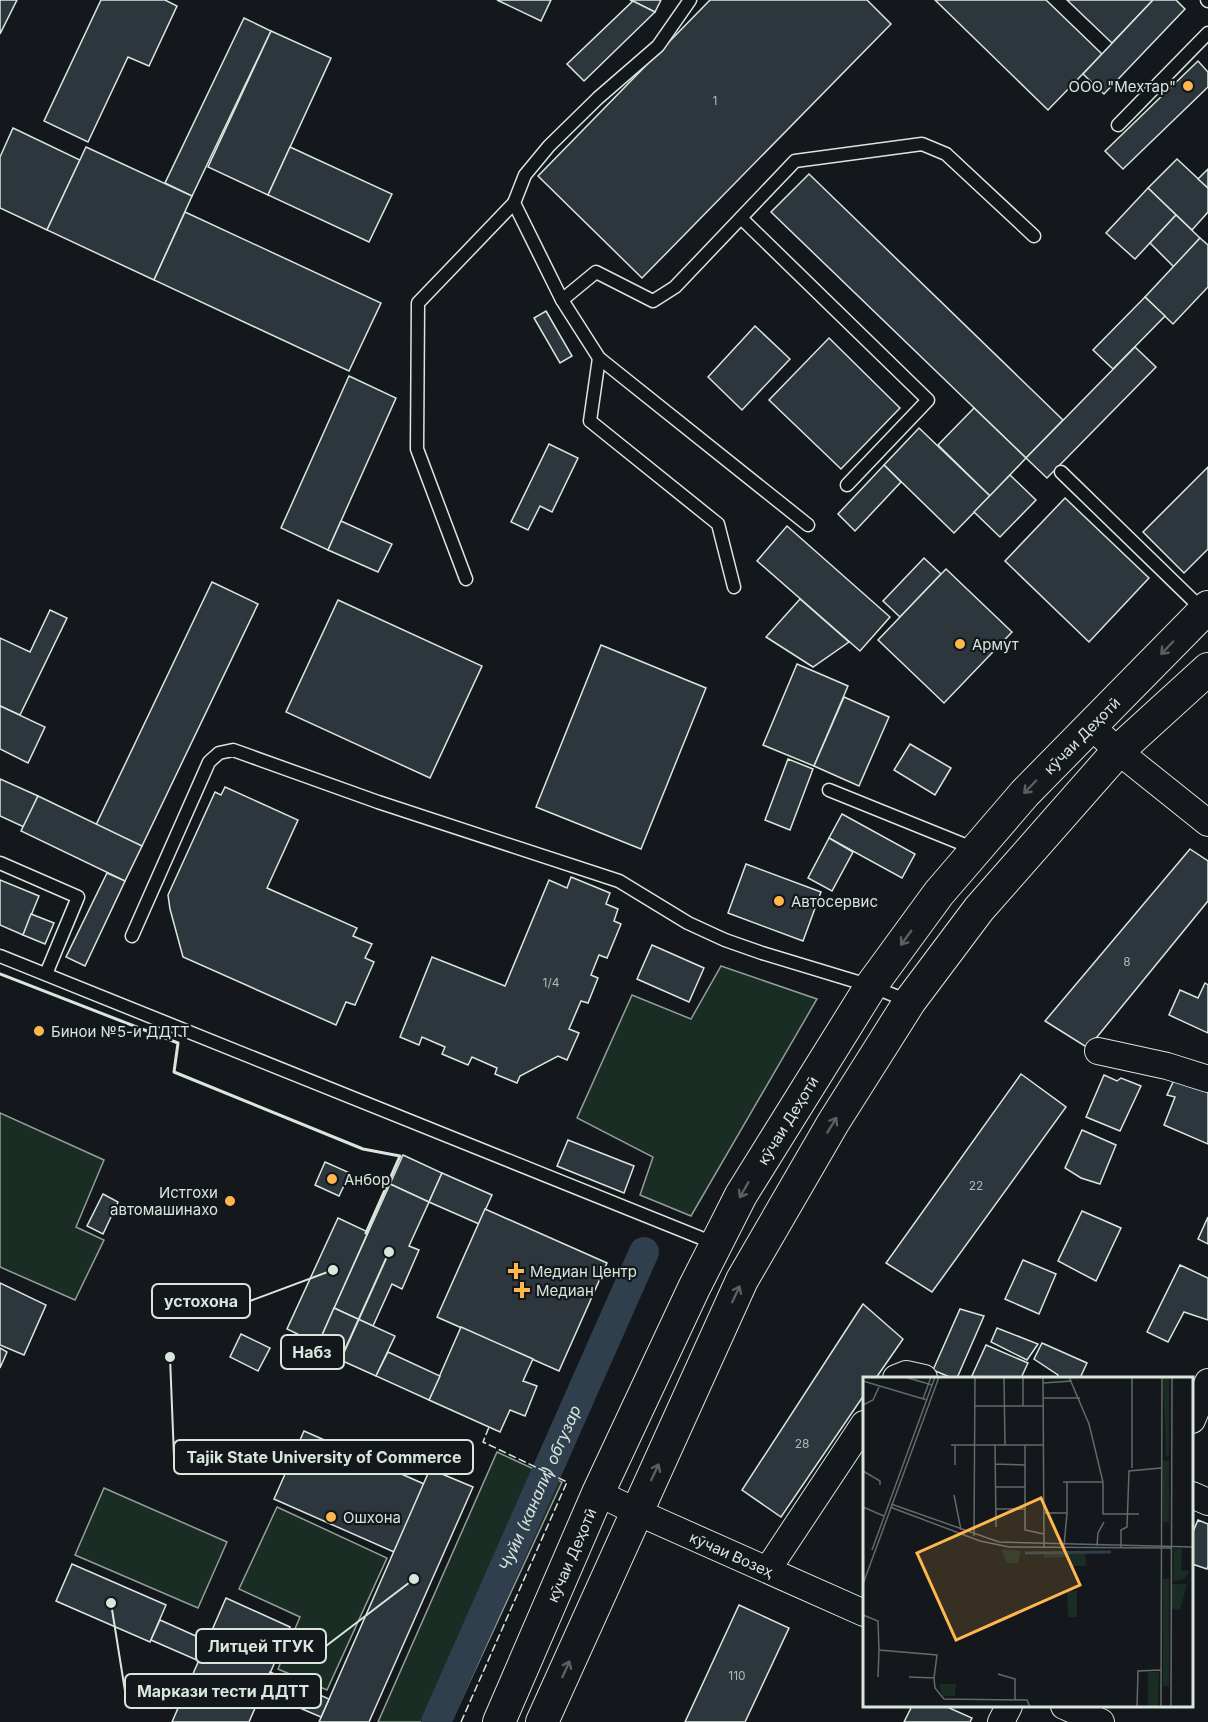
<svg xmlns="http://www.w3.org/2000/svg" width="1208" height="1722" font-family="Inter,sans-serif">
  <rect width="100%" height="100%" fill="#14181c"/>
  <g fill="#1a2d24" stroke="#939e99" stroke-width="1.5">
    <path d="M721,966L817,999L691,1216L640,1195L653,1157L577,1118L632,995L691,1019Z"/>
    <path d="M0,1113L104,1160L76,1227L104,1240L75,1300L0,1267Z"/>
    <path d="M497,1452L562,1482L451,1722H378Z"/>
    <path d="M104,1488L227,1542L198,1608L75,1555Z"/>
    <path d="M277,1507L387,1558L327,1690L278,1669L300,1617L239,1589Z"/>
  </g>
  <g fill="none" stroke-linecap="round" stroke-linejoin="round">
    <path stroke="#2f3f4d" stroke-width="30" id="s1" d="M436,1722L644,1252"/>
  </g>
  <g fill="#2c363c" stroke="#d8e6dc" stroke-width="1.5">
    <path d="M0,0H17L0,34Z"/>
    <path d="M101,0H165L177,6L149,66L128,57L88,142L44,121Z"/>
    <path d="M497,0H551L541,21Z"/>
    <path d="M630,0H661L655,12Z"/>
    <path d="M710,0H867L891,24L642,278L538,176Z"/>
    <path d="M935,0H1046L1102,54L1048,110Z"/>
    <path d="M1067,0H1153L1112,43Z"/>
    <path d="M1153,0H1176L1185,9L1104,94L1083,74Z"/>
    <path d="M633,1L655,12L584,81L567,64Z"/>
    <path d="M244,18L271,31L192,196L165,183Z"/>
    <path d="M271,31L331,58L268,195L208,167Z"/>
    <path d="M1198,61L1208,72V87L1123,169L1105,151Z"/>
    <path d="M13,128L80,160L47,230L0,208V157Z"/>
    <path d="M86,147L192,196L154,280L47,230Z"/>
    <path d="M290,147L392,194L369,242L268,195Z"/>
    <path d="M1177,159L1208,188V212L1192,230L1148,188Z"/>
    <path d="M1208,169V188L1198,179Z"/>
    <path d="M809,174L1063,420L1026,458L771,212Z"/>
    <path d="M1148,188L1176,215L1135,259L1106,233Z"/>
    <path d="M185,212L381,303L349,371L154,280Z"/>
    <path d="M1176,215L1200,238L1174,267L1150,243Z"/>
    <path d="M1200,238L1208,245V287L1173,324L1145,297Z"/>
    <path d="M1145,297L1165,316L1113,369L1093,350Z"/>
    <path d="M546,311L572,356L560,363L534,318Z"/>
    <path d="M755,326L790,359L742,410L708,377Z"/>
    <path d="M829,338L900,408L841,469L769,400Z"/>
    <path d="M1135,347L1156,367L1047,478L1026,458Z"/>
    <path d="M349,376L396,398L328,550L281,528Z"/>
    <path d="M974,408L1026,458L990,496L938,445Z"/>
    <path d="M919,428L990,496L954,533L884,465Z"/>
    <path d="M549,444L578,458L552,512L540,506L528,530L511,522Z"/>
    <path d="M884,465L901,482L855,531L838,514Z"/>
    <path d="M1208,467V549L1184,573L1143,532Z"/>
    <path d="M1010,475L1036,500L1000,537L974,512Z"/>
    <path d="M1065,498L1149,578L1089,642L1005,561Z"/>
    <path d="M341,521L392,544L378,572L328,550Z"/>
    <path d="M787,526L890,617L860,651L757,561Z"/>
    <path d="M924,558L941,574L900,617L883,601Z"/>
    <path d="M946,569L1012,632L944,703L878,640Z"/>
    <path d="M212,582L258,604L142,846L96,825Z"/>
    <path d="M800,599L849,642L813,667L766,637Z"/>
    <path d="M338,600L482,666L430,778L286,712Z"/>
    <path d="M50,610L67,618L20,715L0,706V638L30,652Z"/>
    <path d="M601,645L706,688L641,849L536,807Z"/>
    <path d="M797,664L848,686L814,766L763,745Z"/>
    <path d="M844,697L889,717L859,786L814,766Z"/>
    <path d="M0,706L45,727L28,763L0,749Z"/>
    <path d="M910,744L951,768L935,795L894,770Z"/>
    <path d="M788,759L813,769L790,830L765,820Z"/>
    <path d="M0,779L38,796L24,827L0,816Z"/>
    <path d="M225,787L298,820L267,888L357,928L353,936L372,944L365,958L374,962L355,1005L346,1002L336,1025L183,957L170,909L168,895L215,792L221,795Z"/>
    <path d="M38,796L142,846L125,881L21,831Z"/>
    <path d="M842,814L915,854L902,878L829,838Z"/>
    <path d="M829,838L853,852L832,891L808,878Z"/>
    <path d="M1190,849L1208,861V901L1088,1048L1045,1021Z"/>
    <path d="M746,864L821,892L803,941L728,913Z"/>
    <path d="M107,873L125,881L85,966L66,957Z"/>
    <path d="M571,877L610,893L606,904L618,909L614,921L621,924L607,958L599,955L591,975L598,978L588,1003L581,1001L569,1029L579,1033L567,1060L558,1056L520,1076L517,1083L495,1074L497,1068L472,1057L468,1065L442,1054L445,1047L422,1037L419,1045L400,1037L432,957L505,986L549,880L567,888Z"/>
    <path d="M0,880L39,896L23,935L0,925Z"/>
    <path d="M31,914L54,923L45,944L23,935Z"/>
    <path d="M652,945L704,968L689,1002L637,979Z"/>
    <path d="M1205,983L1208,985V1033L1169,1015L1180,990L1198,998Z"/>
    <path d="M1021,1074L1066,1107L932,1292L886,1263Z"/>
    <path d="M1104,1075L1117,1081L1121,1078L1141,1086L1120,1131L1086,1117Z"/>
    <path d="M1175,1078L1208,1092V1144L1164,1125L1175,1097L1167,1095Z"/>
    <path d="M1082,1130L1116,1145L1100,1184L1081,1178L1065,1168Z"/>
    <path d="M568,1140L634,1166L624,1193L557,1166Z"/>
    <path d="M403,1155L442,1173L429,1202L390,1184Z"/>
    <path d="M325,1162L350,1173L339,1196L315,1185Z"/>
    <path d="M442,1173L492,1195L479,1224L429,1202Z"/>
    <path d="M390,1184L429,1202L409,1246L419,1250L402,1289L392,1284L373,1326L334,1308Z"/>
    <path d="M103,1194L118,1202L103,1234L87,1226Z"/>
    <path d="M485,1209L607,1263L559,1371L437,1317Z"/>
    <path d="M1082,1211L1121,1228L1096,1281L1058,1261Z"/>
    <path d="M1208,1217V1244L1198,1239Z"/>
    <path d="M338,1218L368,1232L318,1344L287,1329Z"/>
    <path d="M1023,1260L1056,1274L1039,1314L1005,1299Z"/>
    <path d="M1180,1265L1208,1278V1320L1184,1312L1168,1342L1147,1332Z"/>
    <path d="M0,1283L46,1305L24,1355L0,1345Z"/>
    <path d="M863,1304L903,1339L876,1378H864V1395L781,1517L742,1490Z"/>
    <path d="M334,1308L395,1336L376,1376L316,1349Z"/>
    <path d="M960,1309L984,1316L957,1378H952L933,1370Z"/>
    <path d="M461,1327L533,1359L523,1381L537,1386L525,1416L510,1410L500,1432L429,1400Z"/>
    <path d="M997,1328L1038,1344L1027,1360L991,1342Z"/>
    <path d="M241,1334L270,1348L258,1371L230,1357Z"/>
    <path d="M1042,1343L1087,1363L1080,1378H1057L1058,1375L1034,1359Z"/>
    <path d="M986,1345L1028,1363L1021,1378H971Z"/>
    <path d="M0,1348L7,1352L0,1368Z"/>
    <path d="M388,1352L440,1376L429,1400L376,1376Z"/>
    <path d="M304,1431L424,1484L394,1552L274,1499Z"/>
    <path d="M430,1469L473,1487L369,1722H319Z"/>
    <path d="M1198,1520L1208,1524V1566L1207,1569L1192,1564V1534Z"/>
    <path d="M72,1564L166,1605L150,1642L56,1601Z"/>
    <path d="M226,1598L290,1627L249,1722H172Z"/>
    <path d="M739,1605L789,1628L745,1722H685Z"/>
    <path d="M160,1620L207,1641L199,1661L151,1640Z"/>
    <path d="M270,1672L329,1699L321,1717L262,1692Z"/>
    <path d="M912,1706H945L972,1718L970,1722H904Z"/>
  </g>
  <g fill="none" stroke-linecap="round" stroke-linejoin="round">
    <defs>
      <g id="service">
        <path d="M690,0L658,46L598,98L549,146L525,175L514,203L562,300L599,358L808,525"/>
        <path d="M1207,0L1208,1"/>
        <path d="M1118,125L1208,33"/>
        <path d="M741,218L928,400L847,485"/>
        <path d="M562,300L596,272L653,301L675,287L795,161L922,144L946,154L1034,236"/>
        <path d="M599,358L590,421L718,524L734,587"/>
        <path d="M1061,472L1204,611"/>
        <path d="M466,579L417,449L418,303L514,203"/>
        <path d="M829,790L975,849"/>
        <path d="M0,863L78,897L46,974"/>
        <path d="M132,936L209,762L219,753L233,750L378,802L619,881L688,923L725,940L762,953L871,986L908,1001"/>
        <path d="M0,956L716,1244"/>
      </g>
      <g id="minor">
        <path d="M1091,726L1118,751L1208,823"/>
        <path d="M1098,1051L1167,1066L1208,1079"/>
        <path d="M896,1378L906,1374L924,1378"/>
        <path d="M1192,1420L1208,1382"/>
        <path id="s2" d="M598,1493L637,1512L864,1613"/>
        <path d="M1192,1495L1208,1502"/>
        <path d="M768,1569L864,1424"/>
        <path d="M1064,1706L1101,1722"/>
        <path d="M1001,1722L1009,1706"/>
      </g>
      <g id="tertiary">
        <path id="s3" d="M499,1722L598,1493L694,1288L741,1195L871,986L939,893L1025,793L1208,607"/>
        <path d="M542,1722L742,1280L833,1123L910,1001L979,909L1118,751L1208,669"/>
      </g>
    </defs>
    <use href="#service" stroke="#d8e6dc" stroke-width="15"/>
    <use href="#minor" stroke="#d8e6dc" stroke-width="28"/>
    <use href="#tertiary" stroke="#d8e6dc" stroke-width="34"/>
    <use href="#service" stroke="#14181c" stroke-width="12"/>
    <use href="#minor" stroke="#14181c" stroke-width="26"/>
    <use href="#tertiary" stroke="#14181c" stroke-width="32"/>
    <path stroke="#d8e6dc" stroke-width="1.5" stroke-dasharray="8 3" stroke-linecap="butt" d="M461,1722L567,1482L483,1442L489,1427"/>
    <path stroke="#d8e6dc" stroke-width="3" d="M0,974L178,1043L174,1072L363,1149L400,1156L366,1233"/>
  </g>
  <defs><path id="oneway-shaft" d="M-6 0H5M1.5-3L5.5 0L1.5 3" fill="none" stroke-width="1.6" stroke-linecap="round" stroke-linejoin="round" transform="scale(1.5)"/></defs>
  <g stroke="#59605f">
    <use href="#oneway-shaft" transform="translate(1167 648) rotate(134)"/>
    <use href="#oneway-shaft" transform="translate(1030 787) rotate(134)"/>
    <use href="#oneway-shaft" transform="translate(906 938) rotate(126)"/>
    <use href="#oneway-shaft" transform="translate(832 1125) rotate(-59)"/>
    <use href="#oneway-shaft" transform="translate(744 1190) rotate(120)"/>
    <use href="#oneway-shaft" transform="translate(736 1294) rotate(-65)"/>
    <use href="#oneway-shaft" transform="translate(655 1472) rotate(-65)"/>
    <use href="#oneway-shaft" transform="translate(566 1669) rotate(-66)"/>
  </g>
  <g fill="#ffb74d" stroke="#14181c" stroke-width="2">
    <circle cx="1188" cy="86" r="6"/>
    <circle cx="960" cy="644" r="6"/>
    <circle cx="779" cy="901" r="6"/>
    <circle cx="39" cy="1031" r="6"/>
    <circle cx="332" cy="1179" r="6"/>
    <circle cx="230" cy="1201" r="6"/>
    <path d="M513 1262h6v6h6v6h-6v6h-6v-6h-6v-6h6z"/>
    <path d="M519 1281h6v6h6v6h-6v6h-6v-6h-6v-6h6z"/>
    <circle cx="331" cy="1517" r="6"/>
  </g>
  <g text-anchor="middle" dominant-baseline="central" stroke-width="4.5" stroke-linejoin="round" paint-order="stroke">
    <g font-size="12" fill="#adbab4">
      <text x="715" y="100">1</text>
      <text x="1127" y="961">8</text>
      <text x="551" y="982">1/4</text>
      <text x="976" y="1185">22</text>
      <text x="802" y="1443">28</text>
      <text x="737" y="1675">110</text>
    </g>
    <g font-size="15" fill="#d8e6dc" stroke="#14181c" text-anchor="start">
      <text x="1176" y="86" text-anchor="end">ООО "Мехтар"</text>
      <text x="972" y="644">Армут</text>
      <text x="791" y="901">Автосервис</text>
      <text x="51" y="1031">Бинои №5-и ДДТТ</text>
      <text x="344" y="1179">Анбор</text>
      <text x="218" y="1192" text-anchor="end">Истгохи<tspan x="218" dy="17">автомашинахо</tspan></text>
      <text x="530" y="1271">Медиан Центр</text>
      <text x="536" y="1290">Медиан</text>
      <text x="343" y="1517">Ошхона</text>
    </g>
    <g font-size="15" fill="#d8e6dc" stroke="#14181c">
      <text stroke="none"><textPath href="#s3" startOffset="1154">кӯчаи Деҳотӣ</textPath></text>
      <text stroke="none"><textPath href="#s3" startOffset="668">кӯчаи Деҳотӣ</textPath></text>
      <text stroke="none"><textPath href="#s2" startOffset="147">кӯчаи Возеҳ</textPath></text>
      <text stroke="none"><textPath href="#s3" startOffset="182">кӯчаи Деҳотӣ</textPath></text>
    </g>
    <g font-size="16" font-style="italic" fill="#d8e6dc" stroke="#14181c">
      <text stroke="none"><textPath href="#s1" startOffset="256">Чуйи (канали) обгузар</textPath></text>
    </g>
  </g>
  <g transform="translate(863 1377)">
    <rect width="330" height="330" fill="#14181c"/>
    <path d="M300,0H306V78L303,81ZM300,84H306V145H300ZM319,171L318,193L327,194L321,202L310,204L311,172ZM138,172L158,174L155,186H144ZM181,175L222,176L223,189H208L207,180L181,181ZM300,202H306V309H300ZM309,207H324L317,233L309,232ZM204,213L214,214V240H205ZM285,295H296L295,330L285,329ZM76,307H93L92,319H80Z" fill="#1a2d24"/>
    <path fill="none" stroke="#2f3f4d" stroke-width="3" d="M162,176L248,175"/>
    <path fill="none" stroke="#626a69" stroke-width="1.5" d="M42,0L69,8M141,0L142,68M180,0L181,170M206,0L226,47L240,105V137H276M269,0V91M0,4L64,23M180,6L209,4M180,21H217M60,22L68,0M0,28L10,23L16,10M112,29H180M160,29V0M88,68H181M132,68L133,150M162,68V153L181,157M92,69V88M132,87L162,88M0,94L17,104V108M200,105H240M132,110H162M91,118L98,153M28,127L136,165L330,170M0,130L21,139M27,130L117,164L146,170L308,171M132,132H162M181,136H204V105M111,159L112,0M201,169L204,136M234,169L235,156L241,145M258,170V153L264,150L266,94L298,91M9,173L72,0M0,207L76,0M0,238L15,244L16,273L74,278L71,301L46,300M135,297L152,302V323M15,300L16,273M71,301L72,311L81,322L164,323L167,330M274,330L275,294L298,293M298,330L299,0M308,330L309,0"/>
    <path fill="#ffb74d" fill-opacity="0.15" stroke="#ffb74d" stroke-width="3" d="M178,121L217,208L93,263L54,176Z"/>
    <rect width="330" height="330" fill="none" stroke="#d8e6dc" stroke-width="3"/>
  </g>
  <path fill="none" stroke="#d8e6dc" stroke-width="2" d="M333 1270L250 1301M389 1252L344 1352M170 1357L174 1457M414 1579L326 1646M111 1603L125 1691"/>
  <g fill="#d8e6dc" stroke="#14181c" stroke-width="2">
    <circle cx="333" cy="1270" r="6"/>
    <circle cx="389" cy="1252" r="6"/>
    <circle cx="170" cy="1357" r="6"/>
    <circle cx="414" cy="1579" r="6"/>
    <circle cx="111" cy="1603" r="6"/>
  </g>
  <g fill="#14181c" stroke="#d8e6dc" stroke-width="2">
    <rect x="152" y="1284" width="98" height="34" rx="6"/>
    <rect x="281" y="1335" width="63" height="34" rx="6"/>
    <rect x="174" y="1440" width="299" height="34" rx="6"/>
    <rect x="196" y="1629" width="130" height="34" rx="6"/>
    <rect x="125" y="1674" width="196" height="34" rx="6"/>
  </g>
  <g font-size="16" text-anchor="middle" font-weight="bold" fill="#d8e6dc">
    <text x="201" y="1307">устохона</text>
    <text x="312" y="1358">Набз</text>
    <text x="324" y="1463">Tajik State University of Commerce</text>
    <text x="261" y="1652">Литцей ТГУК</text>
    <text x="223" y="1697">Маркази тести ДДТТ</text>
  </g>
</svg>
